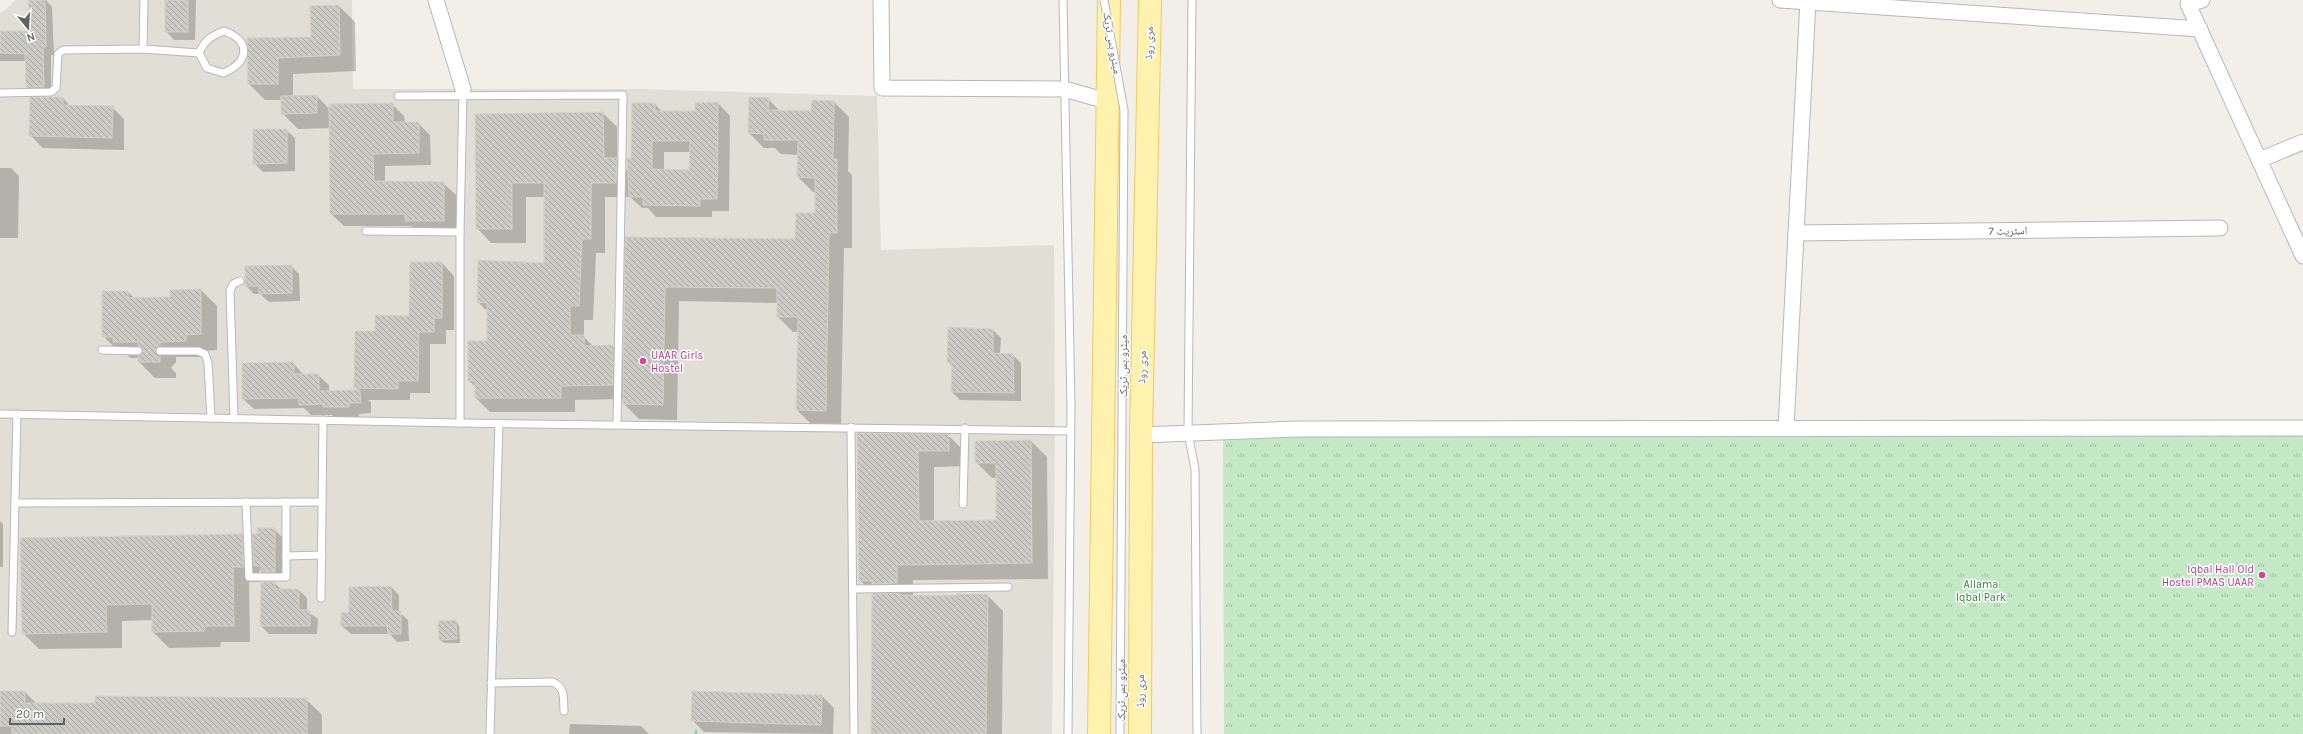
<svg xmlns="http://www.w3.org/2000/svg" width="2303" height="734" font-family="Karla,'Noto Naskh Arabic',sans-serif">
  <defs>
    <pattern id="park-tufts" width="24" height="20" patternUnits="userSpaceOnUse"><rect width="24" height="20" fill="#c5e8c5"/><path d="M3 7l-1-3M5 7V3M7 7l1-3M15 17l-1-3M17 17v-4M19 17l1-3" fill="none" stroke="#a3c0a4"/></pattern>
    <pattern id="building-back-hatch" width="6" height="6" patternUnits="userSpaceOnUse"><rect width="6" height="6" fill="#cccac5"/><path d="M-1 5l2 2M0 0l6 6M5-1l2 2" fill="none" stroke="#a9a8a4"/></pattern>
  </defs>
  <rect width="100%" height="100%" fill="#f1efe8"/>
  <path fill="#e1ded6" d="M16,0H352L353,89H641L877,96L881,250L1054,245L1055,429L1052,734H0V14Z"/>
  <path fill="url(#park-tufts)" d="M2303,428V734H1224L1223,432Z"/>
  <g fill="#0003" fill-rule="evenodd">
    <path d="M29,0H46L52,7L54,55H51V95H35L27,87V61H0V32H30Z"/>
    <path d="M166,0H196L195,40H174L166,31Z"/>
    <path d="M339,6L355,22L356,71L293,74V97L317,96L330,110L392,104L404,116L405,123H418L430,135L431,165L385,166V182L443,183L456,195V233H419L411,226H344L331,214V128L298,129L282,113V100H265L249,84L248,39L312,38Z"/>
    <path d="M63,98L70,106L112,107L124,119V150L43,148L30,135Z"/>
    <path d="M768,99L780,111L812,112L813,102H834L849,117L848,171L852,175V248H844L841,425H812L797,410L798,332H793L778,317V303L679,301L677,420L639,419L624,404V399L575,400V412H490L476,398V387L469,381L488,342V312L478,302L545,264V197H526V243H491L477,228L476,115L603,113L617,127V160L628,171V159L632,160L655,104L662,112H696L718,103L730,116L729,211H712V217H656L648,208H642L630,197H605V253H596L593,320H584V337L594,347L613,346L624,358L626,238L796,240L816,214V192H813L798,177V155L781,154L775,148H764L749,133ZM664,152H690V171H664Z"/>
    <path d="M286,130L295,138V171L263,172L254,163Z"/>
    <path d="M0,168H11L19,176L18,238H0Z"/>
    <path d="M442,263L454,276V330H446V344H430V393H410V400H368L371,402V413L359,414V417L335,418L332,415H311L304,408L254,409L243,399L293,363L304,375H318L329,385V391H359L355,387L376,332L410,317Z"/>
    <path d="M291,266L299,274L300,301L269,302L260,294H254L246,286V267Z"/>
    <path d="M201,290L217,306V350L202,351V357H176V362L171,368L176,373V378H155L139,362V358H130L125,352H119L103,336L128,292L135,299L171,298Z"/>
    <path d="M993,330L1001,338L1000,355H1013L1021,363V401L960,400L952,392L953,367L948,362Z"/>
    <path d="M858,434L948,435L964,451L965,466L934,467V522L998,521L997,478H992L976,462L1031,441L1047,457L1048,579L913,580V596L987,595L1003,611L1002,734H872L873,594L860,580Z"/>
    <path d="M0,521L3,524V567H0Z"/>
    <path d="M274,529L282,537L283,580L263,574L259,570V582H249L250,642H221L220,647L169,648L153,632V620L122,621V648L39,649L23,633L242,535L254,547L259,535Z"/>
    <path d="M275,583L282,590H299L307,598V611L318,619L317,634H269L261,626Z"/>
    <path d="M391,587L399,595V612L408,620L409,641L397,642L390,634H351L342,626L350,613Z"/>
    <path d="M455,621L459,625L460,643H444L440,640Z"/>
    <path d="M0,692H25L37,704L306,699L322,715V734H0Z"/>
    <path d="M822,696L834,708L833,734L704,732L692,720Z"/>
    <path d="M570,724L641,726L649,734H569Z"/>
  </g>
  <g fill="url(#building-back-hatch)" stroke="#d6d1c6" fill-rule="evenodd">
    <path d="M28,0H45L46,47H43L44,87H26L25,54L0,53V31H29Z"/>
    <rect x="165" y="0" width="23" height="32"/>
    <path d="M339,5L340,55L278,58V84H248L247,38L311,37L310,6Z"/>
    <path d="M317,95V113L281,114V96Z"/>
    <path d="M30,97H63V105L113,106L112,138L29,136Z"/>
    <path d="M749,97L769,98L768,110L811,111L812,100L834,101L833,159H837V233H829L826,411L796,410L798,317H777V288L665,287L663,405L623,404L625,237L795,239L796,213H815V178L797,177L798,140H764V134L748,133Z"/>
    <path d="M718,102L717,199H700V206L643,205V197H629L627,158H631L632,103H655V111H695V103ZM652,141H690L689,170L652,169Z"/>
    <path d="M393,103V122H419V153L373,154L374,181L444,182V221H405V214H330L329,104Z"/>
    <path d="M603,112L604,158H617L616,183H591V239H582L579,306H570V335H584V346L613,345V385L561,386V398H475V381H468V341H487V303L477,302L478,260L544,263V183H512V229H476L475,114Z"/>
    <path d="M253,129H287V163L253,164Z"/>
    <path d="M410,262H442V318H434V332H419L418,381H398V389L354,388L355,331H375V315L409,316Z"/>
    <path d="M292,265V293L259,294V286H245V266Z"/>
    <path d="M201,289V334L186,335V341L160,342V346L155,351L160,356V362H138V356L143,351L138,346V342H113V337H102V291H128V298L170,297V290Z"/>
    <path d="M948,327L993,329V353L1013,354L1014,393L951,392L952,363H947Z"/>
    <path d="M294,362V374H319V391L360,390L361,403H349V407H323V404L299,405V398L242,399V363Z"/>
    <path d="M857,433L949,434V451H918L919,521L996,520V463H975V441L1031,440L1032,563L897,565V583L872,584V581H859Z"/>
    <path d="M257,528H275V572H261V566H254L252,534H258Z"/>
    <path d="M242,534L244,567H233L234,626H205L204,631L152,632V604L106,605L107,632L22,634L20,538Z"/>
    <path d="M261,582H275V589H299V610H310V626H260Z"/>
    <path d="M391,586L392,611H401V634H388L387,626H341V613L349,612V587Z"/>
    <path d="M897,593L902,595L957,596V594H988L986,734H871L872,594Z"/>
    <path d="M456,620L457,639L439,640L438,621Z"/>
    <path d="M0,691H25V703H95V696L307,698V734H12V726H0Z"/>
    <path d="M692,691L822,695L821,725L691,721Z"/>
  </g>
  <g fill="none" stroke-linecap="round" stroke-linejoin="round">
    <defs>
      <g id="lane">
        <path d="M1063,0L1071,406L1068,734"/>
        <path d="M1192,0L1188,433L1195,469L1197,734"/>
        <path d="M224,31C252,41 249,63 223,73L207,68L199,53C205,40 211,36 224,31Z"/>
        <path d="M143,49L144,0"/>
        <path d="M0,93L51,92L56,88L58,54L63,50L143,49L199,53"/>
        <path d="M398,96L623,95L617,424"/>
        <path d="M366,231L460,232"/>
        <path d="M102,350L138,351"/>
        <path d="M160,351H198L205,354L208,363L211,418"/>
        <path d="M0,414L460,423L1070,431"/>
        <path d="M234,419L230,291L233,284L240,281"/>
        <path d="M460,423V232L463,91"/>
        <path d="M851,427L854,734"/>
        <path d="M246,502L249,577H286V502"/>
        <path d="M15,503L322,502"/>
        <path d="M963,504L965,428"/>
        <path d="M286,556L322,555"/>
        <path d="M853,589L1008,587"/>
        <path d="M321,598L323,420"/>
        <path d="M12,632L17,414"/>
        <path d="M491,683L553,682C566,688 563,699 564,711"/>
        <path d="M490,734L499,423"/>
      </g>
      <g id="street">
        <path d="M436,0L463,89"/>
        <path d="M881,0L882,88L1064,89L1107,101"/>
        <path d="M1780,0L2200,29"/>
        <path d="M2202,0L2188,4L2303,256"/>
        <path d="M2259,160L2303,142"/>
        <path d="M1796,233L2220,228"/>
        <path d="M1786,428L1808,1"/>
        <path d="M1141,435L1298,429L2303,428"/>
      </g>
      <g id="primary">
        <path d="M1099,734L1109,0"/>
        <path d="M1140,734L1141,435L1150,0"/>
      </g>
    </defs>
    <use href="#lane" stroke="#b5b8bc" stroke-width="9"/>
    <use href="#street" stroke="#b5b8bc" stroke-width="17"/>
    <use href="#primary" stroke="#f2c960" stroke-width="24"/>
    <path stroke="#9cc7a9" stroke-width="2.5" stroke-dasharray="4 2" stroke-linecap="butt" d="M696,734V729"/>
    <use href="#lane" stroke="#fff" stroke-width="7"/>
    <use href="#street" stroke="#fff" stroke-width="15"/>
    <use href="#primary" stroke="#fff2af" stroke-width="22"/>
    <defs>
      <path id="lane-bridge" d="M1104,0L1124,110L1120,734"/>
    </defs>
    <use href="#lane-bridge" stroke="#b5b8bc" stroke-width="9" stroke-linecap="butt"/>
    <use href="#lane-bridge" stroke="#fff" stroke-width="7"/>
  </g>
  <g fill="#d1479c" stroke="#fff" stroke-width="1.5">
    <circle cx="643" cy="361" r="4"/>
    <circle cx="2262" cy="575" r="4"/>
  </g>
  <g text-anchor="middle" dominant-baseline="central" stroke-width="3" stroke-linejoin="round" paint-order="stroke">
    <g font-size="11" fill="#5f6368" stroke="#fff">
      <text transform="translate(1112 43) rotate(80)">میٹرو بس ٹریک</text>
      <text transform="translate(1149 43) rotate(-89)">مری روڈ</text>
      <text transform="translate(2008 231) rotate(-1)">اسٹریٹ 7</text>
      <text transform="translate(1123 366) rotate(-90)">میٹرو بس ٹریک</text>
      <text transform="translate(1142 367) rotate(-89)">مری روڈ</text>
      <text transform="translate(1121 690) rotate(-90)">میٹرو بس ٹریک</text>
      <text transform="translate(1140 691) rotate(-90)">مری روڈ</text>
    </g>
    <g font-size="11" fill="#b23c85" stroke="#fff" text-anchor="start">
      <text x="651" y="355">UAAR Girls<tspan x="651" dy="13">Hostel</tspan></text>
      <text x="2254" y="569" text-anchor="end">Iqbal Hall Old<tspan x="2254" dy="13">Hostel PMAS UAAR</tspan></text>
    </g>
    <g font-size="11" fill="#348238" stroke="#fff">
      <text x="1981" y="584">Allama<tspan x="1981" dy="13">Iqbal Park</tspan></text>
    </g>
  </g>
  <g transform="translate(28 28) rotate(162)" stroke="#ffffff" stroke-width="3" paint-order="stroke">
  <path d="M0-3L7 15L0 10L-7 15Z" fill="#5f6368"/>
  <text y="-6" font-size="11" font-weight="bold" text-anchor="middle" fill="#5f6368">N</text>
  </g>
  <path d="M10 718v6h54v-6" fill="none" stroke="#5f6368" stroke-width="2"/>
  <text x="16" y="718" font-size="12" fill="#5f6368" stroke="#ffffff" stroke-width="3" paint-order="stroke">20 m</text>
</svg>
